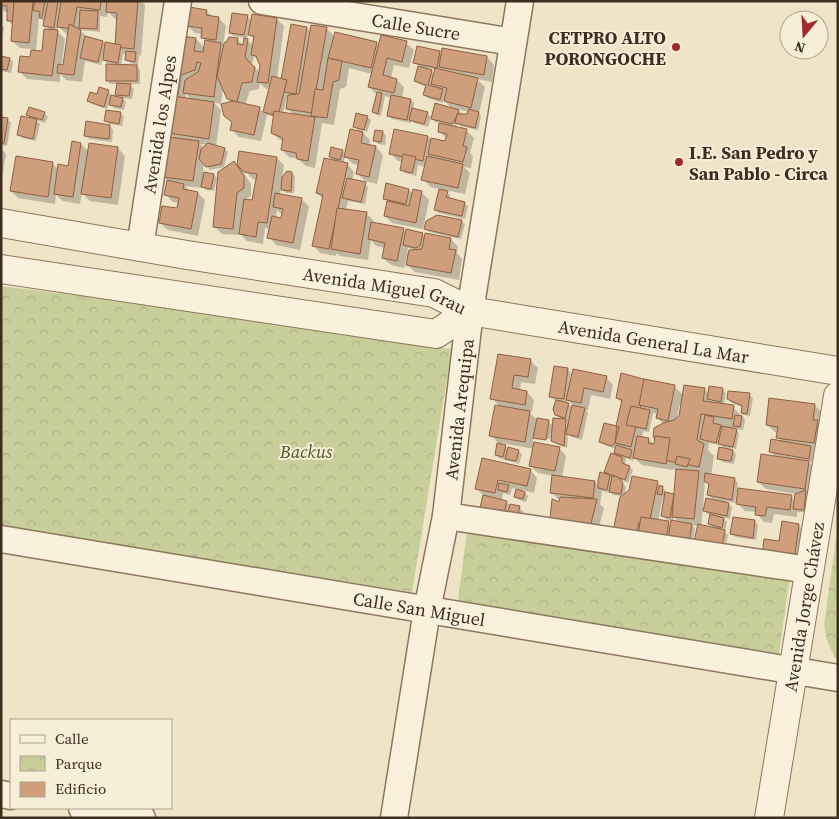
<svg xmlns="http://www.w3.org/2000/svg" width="839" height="819" font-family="'Source Serif 4',serif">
  <defs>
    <pattern id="park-crowns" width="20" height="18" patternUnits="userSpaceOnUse" patternTransform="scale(1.25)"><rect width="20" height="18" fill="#c9cf9b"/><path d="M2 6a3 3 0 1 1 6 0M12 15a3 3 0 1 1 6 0" fill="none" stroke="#aeb285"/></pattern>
  </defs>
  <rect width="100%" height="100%" fill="#f0e4c8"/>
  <g fill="url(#park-crowns)">
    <path d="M1,286L136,303L452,349L412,592L1,527Z"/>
    <path d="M838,525V658H835L827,641L824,624Z"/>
    <path d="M467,531L790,576L778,660L457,607Z"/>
  </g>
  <g fill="#0003" fill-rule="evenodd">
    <path d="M1,1H141L145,5L141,56L139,55L138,65L130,63L127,60V54H123L121,66H137L140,70V84H129L134,89L132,99L122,98L126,102L124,110L114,108L109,103L107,109L92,104L88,101L108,91L111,95V96L121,99L117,94L118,84H110L107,80L114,64L107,63L103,58L101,65L85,61L82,82L66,80L60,74V82L27,79L20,72L31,58L32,49L20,48L12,41L13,26L8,20V12H5L1,9ZM108,12L115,19H118L116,45H106L103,42L88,38L80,30L100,32V16L107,17ZM39,16L43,21H46L45,26L49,30L43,53L36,52ZM58,26L66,34H69L63,70L61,69L65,39L57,31Z"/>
    <path d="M206,11L213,17L219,18L226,26L223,45L228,42L238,40L244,46L246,38L233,36L230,32L247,16L252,21L277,19L284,26L277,79L282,80L307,28L311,32L326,28L335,37L336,33L377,43L379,46L406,43L414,50L409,68L394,65L391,78L397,80L404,87L402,98L411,100L414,103L413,109L427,113L432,118L453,110L444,100L443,103L428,98L425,95L427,87L419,84L415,81L419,66L414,63L439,52L442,55L443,50L487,57L494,65L492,82L477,79L485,87L479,114L481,116L478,130L460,126L458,123L455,128L466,130L474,138L470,153L473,156L471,168L464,167L470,173L465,194L445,190L450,195V200L464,203L468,206L465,219L439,213L436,210L440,189L430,187L423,179L426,167L418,165L416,176L405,173L401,170L403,162L398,161L390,153L395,130L428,137L432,141L446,143L447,139L439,131L441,123L435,122L431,117L428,127L414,123L411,120V123L392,119L388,116L392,98L385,96L381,116L377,115L373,112L377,95L369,87L372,74L349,68L346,87L340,89L334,125L322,123L315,168L306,166L298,159L289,157L282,150L284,142L280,140L272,133L274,117L267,115L261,141L239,137L231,129L233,123L226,116L232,102L228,98L223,87L221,104L213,102L221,110L216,147L225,149L228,152L224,167L210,170L204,163L203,173L214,175L217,178L214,191L206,190L201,185V188L185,186L191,192L198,193L205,200L198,236L168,230L160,223L178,210L179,203L173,202L166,195L168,181L164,177L175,139L169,133V93L196,39L205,48L206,41L202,37L203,34L195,33L187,25ZM248,33L255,40L254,46L247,40ZM254,56L260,62L261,65L260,73L252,65ZM429,68L436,70L435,75ZM260,83L266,89H270L264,113L259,108L245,105L250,91L259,89ZM186,94L192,100L186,99ZM287,97H289L287,108L294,115L283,113ZM457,109L469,112L468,116L462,114ZM200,144L208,145L204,148Z"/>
    <path d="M1,25L4,27L2,41H1Z"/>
    <path d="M1,57L10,59L13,62L11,73L1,71Z"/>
    <path d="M44,113L48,117L45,123L36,120L40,124L36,141L22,138L19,135L33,120L28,115Z"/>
    <path d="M120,113L124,117L122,126L109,124L105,121Z"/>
    <path d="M367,117L371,120L367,132L360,130L370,140L369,146L376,147L383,155L377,184L365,181L358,174L359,165L353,164L345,156L343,164H347L354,172L352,181L365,184L368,187L365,204L348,201L346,210L366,213L374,221L373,223L403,229L406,233L422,234L426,238L451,239L458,247L457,253L462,259L459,280L415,272L407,265L409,256H407L404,268L391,265L383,258L386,248L376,246L371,240L368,260L340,256L337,253L336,256L320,253L313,245L323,199L317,193L335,162L330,157L342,151L346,155L360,132L354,126ZM408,248L417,250V251L407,252Z"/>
    <path d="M1,118L7,119L11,123L7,146L1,145Z"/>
    <path d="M110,126L113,130L112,142L89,139L85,135Z"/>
    <path d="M376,131L383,132L386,136L385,145L378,144L375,140Z"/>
    <path d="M81,144L89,152L118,148L125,156L118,205L90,201L82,193L80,204L63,201L56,195L55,204L18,198L11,191L53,164L59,170L69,167Z"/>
    <path d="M1,148L6,154L1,183Z"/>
    <path d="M240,152L277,158L284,165L282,179L292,173L295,176L294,193H286L281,188L280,195L301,199L309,206L300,250L276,245L269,237L270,229L265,228L263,244L247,241L240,234V235L222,234L214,226L234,163L238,167ZM240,167H241L253,179L257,180L253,202L244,200L251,196V184ZM277,210L281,214H283L282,219L276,218Z"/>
    <path d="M409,190L413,194L421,192L429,200L423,229L392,223L385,216L388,202L384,198Z"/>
    <path d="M461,221L465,224L461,239L429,232L426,229Z"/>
    <path d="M499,355L530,360L538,368L535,384L521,382L520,391L527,392L534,400L532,411H528L537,420L549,422L553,426L562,420L556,415L557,400H554L551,396L567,369L571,373L569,383L606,377L613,385L610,399L591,395L588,410H585L588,412L582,440L571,437L568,434L567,448L556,444L552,441L553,433H551L550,439L537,437V440L534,437L533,443L559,448L566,456L562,478L595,482L599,487L612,454L614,455L616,449L604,445L601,442L605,424L617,428L623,404L617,398L674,386L683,395L704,389L709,395L722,389L726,393L724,405L733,407L744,418L745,421L743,430L734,428L739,433L736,449L730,448L736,454L734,464L722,462L718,458L725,449L720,444V445L709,443L708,450L714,456L711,476L734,479L738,483L735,503L726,501L732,507L730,519L722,517L727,522L725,532L728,535L724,554L698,526L692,525L695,528L692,545L614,532L621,496L613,495L611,492L610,493L602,491L600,504L604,508L596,538L560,503L561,500H559L551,492L554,476L538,473L530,465L534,449L502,443L509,450L518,451L522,454L519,464L499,458L496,455L501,446L491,435L501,408L492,398ZM567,399L574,406L572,408L569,405L560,402L561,401L567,402ZM679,406H681L680,416L677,419ZM653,413L658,414L657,418L664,424L656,439L655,445L649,439L642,438L643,431L649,432ZM626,458L633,461L634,458L642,465L673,470V468L676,471L675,495L666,494V491L657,482L625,495L626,487L618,479L628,483L633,470L629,467L625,465ZM705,481L710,485L708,495L714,501L704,509L703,508ZM663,497L666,498L662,516L666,519L672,521L671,526L668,523L658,521ZM703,509L707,514L711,515L709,523L715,529L701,526ZM674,517L679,523L673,522Z"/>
    <path d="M749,395L753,398L750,416L742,415L743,407L732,403L728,399Z"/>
    <path d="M814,405L822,412V450L814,449L812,462L807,461L816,469L807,512H797V517L774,514L772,523L764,522L757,514V512L745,511L737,503L791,497L795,501L796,494L766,489L758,482L776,457L770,451L783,443L778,437V433L775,432L767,425Z"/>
    <path d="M483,460L530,470L537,478L534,493L522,490L528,496L526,502L519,500L515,497L517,489L512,488L510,495L503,493L502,501L506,502L510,505L519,507L523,511L521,521L512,519L484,496L476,488Z"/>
    <path d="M755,521L758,525L756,540L735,537L732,534Z"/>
    <path d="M798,525L806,532L801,568L780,542Z"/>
  </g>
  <g fill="#cf9f7d" stroke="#8d5f41">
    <path d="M1,1H14L13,21H7V6H1Z"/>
    <path d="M14,1H33L29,43L11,41Z"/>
    <path d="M35,1H45L42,18H39L40,12L33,10Z"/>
    <path d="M48,1H58L54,28L43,26Z"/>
    <path d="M61,1H101L100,10L77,7L73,29L57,27Z"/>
    <path d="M107,1H138L134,49L115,47L117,13L106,12Z"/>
    <path d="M189,7L207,10L206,15L219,17L216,40L201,38L202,28L186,26Z"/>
    <path d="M80,10L98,11L97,29L79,28Z"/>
    <path d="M232,13L248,15L244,35L229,33Z"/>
    <path d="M252,14L277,18L268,83L257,82L260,66L256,56L251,55L254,36L248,35Z"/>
    <path d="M69,24L81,30L74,75L57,73L58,64L63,65Z"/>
    <path d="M291,24L307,27L296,94L279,91Z"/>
    <path d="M311,25L327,27L312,113L286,109L288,95L299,94Z"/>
    <path d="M44,29L58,30L52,76L18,72L20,56L30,57L31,50L42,51Z"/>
    <path d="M335,32L377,42L371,68L328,58Z"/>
    <path d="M175,35L196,38L194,51L203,52L205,40L221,43L214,97L183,93L185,80L198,72L201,63L197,62L195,70L181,75L178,95L167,94Z"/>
    <path d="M381,35L407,41L402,62L387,58L383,75L397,79L394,93L368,87Z"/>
    <path d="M85,36L103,41L98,62L80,58Z"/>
    <path d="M229,37L238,38L237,44L243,45L244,38L248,39L245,57L252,65L255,67L252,82L242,83L237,102L227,99L217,76L224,43L227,41Z"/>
    <path d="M105,42L121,45L118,63L103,60Z"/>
    <path d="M417,46L440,51L437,68L413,63Z"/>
    <path d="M442,48L487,56L484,75L439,67Z"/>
    <path d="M126,51L136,52L135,62L125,60Z"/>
    <path d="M1,56L10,58L7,70L1,69Z"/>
    <path d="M328,58L342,61L339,80L333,82L327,118L311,116L315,89L323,90Z"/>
    <path d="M106,64L137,65V81H106Z"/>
    <path d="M418,66L432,70L428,85L443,89L440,100L423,95L426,85L414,81Z"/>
    <path d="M435,68L478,78L471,108L444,101L447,88L431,84Z"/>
    <path d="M272,76L287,80L278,116L263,112Z"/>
    <path d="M117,83L131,84L129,96L115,95Z"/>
    <path d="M99,87L109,90L104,107L87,101L90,92L97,94Z"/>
    <path d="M377,92L382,93L378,114L372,112Z"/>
    <path d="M111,95L123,98L121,107L109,105Z"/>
    <path d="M391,95L411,99L407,120L387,116Z"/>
    <path d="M173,96L214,102L209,139L168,133Z"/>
    <path d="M233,101L260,107L254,135L230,130L232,122L224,116L221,104Z"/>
    <path d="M435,103L459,110L457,116L452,124L431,119Z"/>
    <path d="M29,107L45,112L42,120L26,115Z"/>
    <path d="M412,108L428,112L424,124L409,120Z"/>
    <path d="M469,109L479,112L475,128L455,123L457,114H467Z"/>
    <path d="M106,110L121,112L119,124L104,121Z"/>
    <path d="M274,111L315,117L308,161L297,159L296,153L281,150L283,138L271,133Z"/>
    <path d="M356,113L368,116L364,130L353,127Z"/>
    <path d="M21,116L37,119L33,139L17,135Z"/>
    <path d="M1,117L8,118L4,143H1Z"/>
    <path d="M86,121L110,125L109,139L84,136Z"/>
    <path d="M439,123L467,129L463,146L467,147L463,162L428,154L431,138L445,141L447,134L438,132Z"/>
    <path d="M350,129L363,132L361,143L376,146L369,177L356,174L359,160L344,157Z"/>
    <path d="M394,129L428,136L423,161L389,154Z"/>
    <path d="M375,130L383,131L381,142L373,141Z"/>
    <path d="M169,137L199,141L193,181L163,177Z"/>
    <path d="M72,141L81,143L73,197L54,194L58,164L68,166Z"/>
    <path d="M89,143L118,147L111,198L81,194Z"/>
    <path d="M208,143L225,148L221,164L206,167L199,159L201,149Z"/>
    <path d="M331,147L343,150L340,160L329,157Z"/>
    <path d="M239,151L277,157L267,223L258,222L256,237L239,234L244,199L252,200L257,174L244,172L237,165Z"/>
    <path d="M403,154L416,157L412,173L400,170Z"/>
    <path d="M16,156L53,162L48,197L10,191Z"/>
    <path d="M427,156L463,164L458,188L421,180Z"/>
    <path d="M324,158L348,163L329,249L312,246L323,195L316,193Z"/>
    <path d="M234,161L244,176V188L237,193L233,229L213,227L218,172Z"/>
    <path d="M287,171L292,172L291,191L281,190L282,177Z"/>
    <path d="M204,172L214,174L211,189L201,187Z"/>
    <path d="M347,178L366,182L361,202L342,198Z"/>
    <path d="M167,180L184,184L183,189L198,192L191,229L159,223L162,206L177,208L179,198L164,195Z"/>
    <path d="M386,183L409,189L406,204L383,199Z"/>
    <path d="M413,189L422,191L416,223L384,216L387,201L409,206Z"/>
    <path d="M439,189L448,191L446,197L465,202L462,216L434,210Z"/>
    <path d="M275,193L302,198L293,243L267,238L272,216L281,218L283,209L273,207Z"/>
    <path d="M337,208L367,212L360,254L331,249Z"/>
    <path d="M437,215L462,220L458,237L424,229L426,221Z"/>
    <path d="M371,222L404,228L397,261L382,258L385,243L368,239Z"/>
    <path d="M406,229L423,233L420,246L415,248L403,245Z"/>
    <path d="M425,233L451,238L449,249L456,250L451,273L406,265L409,250L422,249Z"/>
    <path d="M498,354L531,359L528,377L514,375L512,388L527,391L525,405L490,399Z"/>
    <path d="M554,366L568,368L564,399L549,397Z"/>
    <path d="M573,369L607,376L603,392L584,388L581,403L566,400Z"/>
    <path d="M621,373L647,380L631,447L615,443L619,427L616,426L622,400L616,398Z"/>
    <path d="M644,379L675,385L668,421L656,418L658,409L639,405Z"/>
    <path d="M684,385L705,388L703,401L734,405L732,419L701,414L697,440L704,444L699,467L664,460L653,436L654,428L663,423L674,420L679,416Z"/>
    <path d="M709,386L723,388L721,402L707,399Z"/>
    <path d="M728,391L750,393L747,414L741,413L742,406L727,399Z"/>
    <path d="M769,398L815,404L813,420H818L814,443L776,438L778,427L766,425Z"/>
    <path d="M556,400L569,403L565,418L555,415L553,409Z"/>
    <path d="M495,405L530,411L525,442L489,436Z"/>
    <path d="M572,405L585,408L578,437L566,434Z"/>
    <path d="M631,406L650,410L646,429L626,425Z"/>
    <path d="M705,415L714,417L713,423L721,425L716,443L700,439Z"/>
    <path d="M735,415L742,416L740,427L733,426Z"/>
    <path d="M537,418L549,420L546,440L533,438Z"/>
    <path d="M553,418L566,419L564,446L551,441Z"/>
    <path d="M604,423L617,426L615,443L612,446L599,442Z"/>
    <path d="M722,426L737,429L733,447L718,444Z"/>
    <path d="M637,436L649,438L648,443L654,444L655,436L670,438L666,464L633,458Z"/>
    <path d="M771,439L811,446L809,459L769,452Z"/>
    <path d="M534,442L560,447L555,471L529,466Z"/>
    <path d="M497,443L506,445L503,457L495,455Z"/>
    <path d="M616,445L632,450L630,458L614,453Z"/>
    <path d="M508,447L519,450L516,461L505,459Z"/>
    <path d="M719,447L733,450L731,461L717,459Z"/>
    <path d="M611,453L622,457V463L630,466L625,480L604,472Z"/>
    <path d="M761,454L809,461L805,489L757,482Z"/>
    <path d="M677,456L690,459L687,467L675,464Z"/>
    <path d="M482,458L531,469L527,486L498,480L495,493L475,489Z"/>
    <path d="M676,469L699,471L694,519L672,517Z"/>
    <path d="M600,472L610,475L607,490L598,488V480Z"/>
    <path d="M705,473L735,478L732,500L707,495L709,484L704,481Z"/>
    <path d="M552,475L595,481L593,498L550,493Z"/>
    <path d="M612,476L618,477L623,483L621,494L609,492Z"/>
    <path d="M632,476L658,481L649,524L639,522L636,537L613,532L620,497L629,490Z"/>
    <path d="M499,483L509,485L507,492L498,490Z"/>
    <path d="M659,486H663L662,495L657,494Z"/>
    <path d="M738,488L792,495L790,510L767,507L765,516L755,515L756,507L736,504Z"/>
    <path d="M516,489L525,492L523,499L514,497Z"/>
    <path d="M806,490L804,510L793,509L795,494Z"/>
    <path d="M665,492L674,494L670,518L661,516Z"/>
    <path d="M483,495L507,501L503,517L479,512Z"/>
    <path d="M560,497L597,499L589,532L550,519L552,499L559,502Z"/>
    <path d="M706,498L729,503L727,516L703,511Z"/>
    <path d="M510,504L520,506L517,518L507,516Z"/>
    <path d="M710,514L724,518L722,528L708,524Z"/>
    <path d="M641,517L669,521L666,539L638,535Z"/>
    <path d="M733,517L755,520L753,538L730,534Z"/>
    <path d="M671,520L692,524L689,542L668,539Z"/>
    <path d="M782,521L799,524L794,562L762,557L764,539L779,541Z"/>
    <path d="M698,524L725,530L721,551L693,545Z"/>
  </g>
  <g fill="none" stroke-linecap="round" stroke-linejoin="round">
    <defs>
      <g id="minor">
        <path id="s1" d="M262,1L513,42"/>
        <path id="s2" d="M140,247L178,1"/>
        <path d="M446,516L809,570"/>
        <path id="s3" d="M1,539L838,678"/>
        <path d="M1,794L11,796"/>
        <path d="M82,808L142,818"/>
        <path id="s4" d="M394,818L427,610L446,516L470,311L520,1"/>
      </g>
      <g id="tertiary">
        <path id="s5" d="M1,223L187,255L434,293L470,311L838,371"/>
        <path d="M1,269L436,334L470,311"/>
        <path id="s6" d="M769,818L838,396"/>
      </g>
    </defs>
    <use href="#minor" stroke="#8d765c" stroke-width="29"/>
    <use href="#tertiary" stroke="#8d765c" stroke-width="30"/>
    <use href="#minor" stroke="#faf1dc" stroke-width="26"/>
    <use href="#tertiary" stroke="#faf1dc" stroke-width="28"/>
  </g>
  <g fill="#9e2a2b" stroke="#f7eed8" stroke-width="2">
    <circle cx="676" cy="47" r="5"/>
    <circle cx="679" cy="162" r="5"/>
  </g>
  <g text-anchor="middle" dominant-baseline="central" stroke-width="4" stroke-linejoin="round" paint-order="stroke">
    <g font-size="18" fill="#3d2e20" stroke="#f7eed8">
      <text stroke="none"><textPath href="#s1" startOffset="156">Calle Sucre</textPath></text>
      <text stroke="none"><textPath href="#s2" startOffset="124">Avenida los Alpes</textPath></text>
      <text stroke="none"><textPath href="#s5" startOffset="390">Avenida Miguel Grau</textPath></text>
      <text stroke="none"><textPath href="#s5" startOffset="665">Avenida General La Mar</textPath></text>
      <text stroke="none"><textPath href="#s4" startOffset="414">Avenida Arequipa</textPath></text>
      <text stroke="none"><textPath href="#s6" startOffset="214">Avenida Jorge Chávez</textPath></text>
      <text stroke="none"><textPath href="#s3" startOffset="424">Calle San Miguel</textPath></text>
    </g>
    <g font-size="18" font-weight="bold" fill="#3d2e20" stroke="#f7eed8" text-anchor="end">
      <text x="666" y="37">CETPRO ALTO<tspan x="666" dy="21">PORONGOCHE</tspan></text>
      <text x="689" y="152" text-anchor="start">I.E. San Pedro y<tspan x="689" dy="21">San Pablo - Circa</tspan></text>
    </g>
    <g font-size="18" font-style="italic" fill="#4d5a26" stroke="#f7eed8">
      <text x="306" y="451">Backus</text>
    </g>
  </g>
  <rect width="839" height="819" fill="none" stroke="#3d2e20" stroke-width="5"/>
  <rect x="10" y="719" width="162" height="90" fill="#f7eed8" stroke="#ada18e"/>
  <rect x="20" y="735" width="25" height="8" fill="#faf1dc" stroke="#ada18e"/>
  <text x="55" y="744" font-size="15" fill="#3d2e20">Calle</text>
  <rect x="20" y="756" width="25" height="15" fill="url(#park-crowns)" stroke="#ada18e"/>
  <text x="55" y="769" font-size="15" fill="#3d2e20">Parque</text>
  <rect x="20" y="782" width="25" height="15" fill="#cf9f7d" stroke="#ada18e"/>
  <text x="55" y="794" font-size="15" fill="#3d2e20">Edificio</text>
  <g transform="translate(804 35) rotate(198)"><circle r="24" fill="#f7eed8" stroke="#ada18e"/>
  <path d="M0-4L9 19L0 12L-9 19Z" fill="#9e2a2b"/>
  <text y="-8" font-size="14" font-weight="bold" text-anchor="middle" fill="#3d2e20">N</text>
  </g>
</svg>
